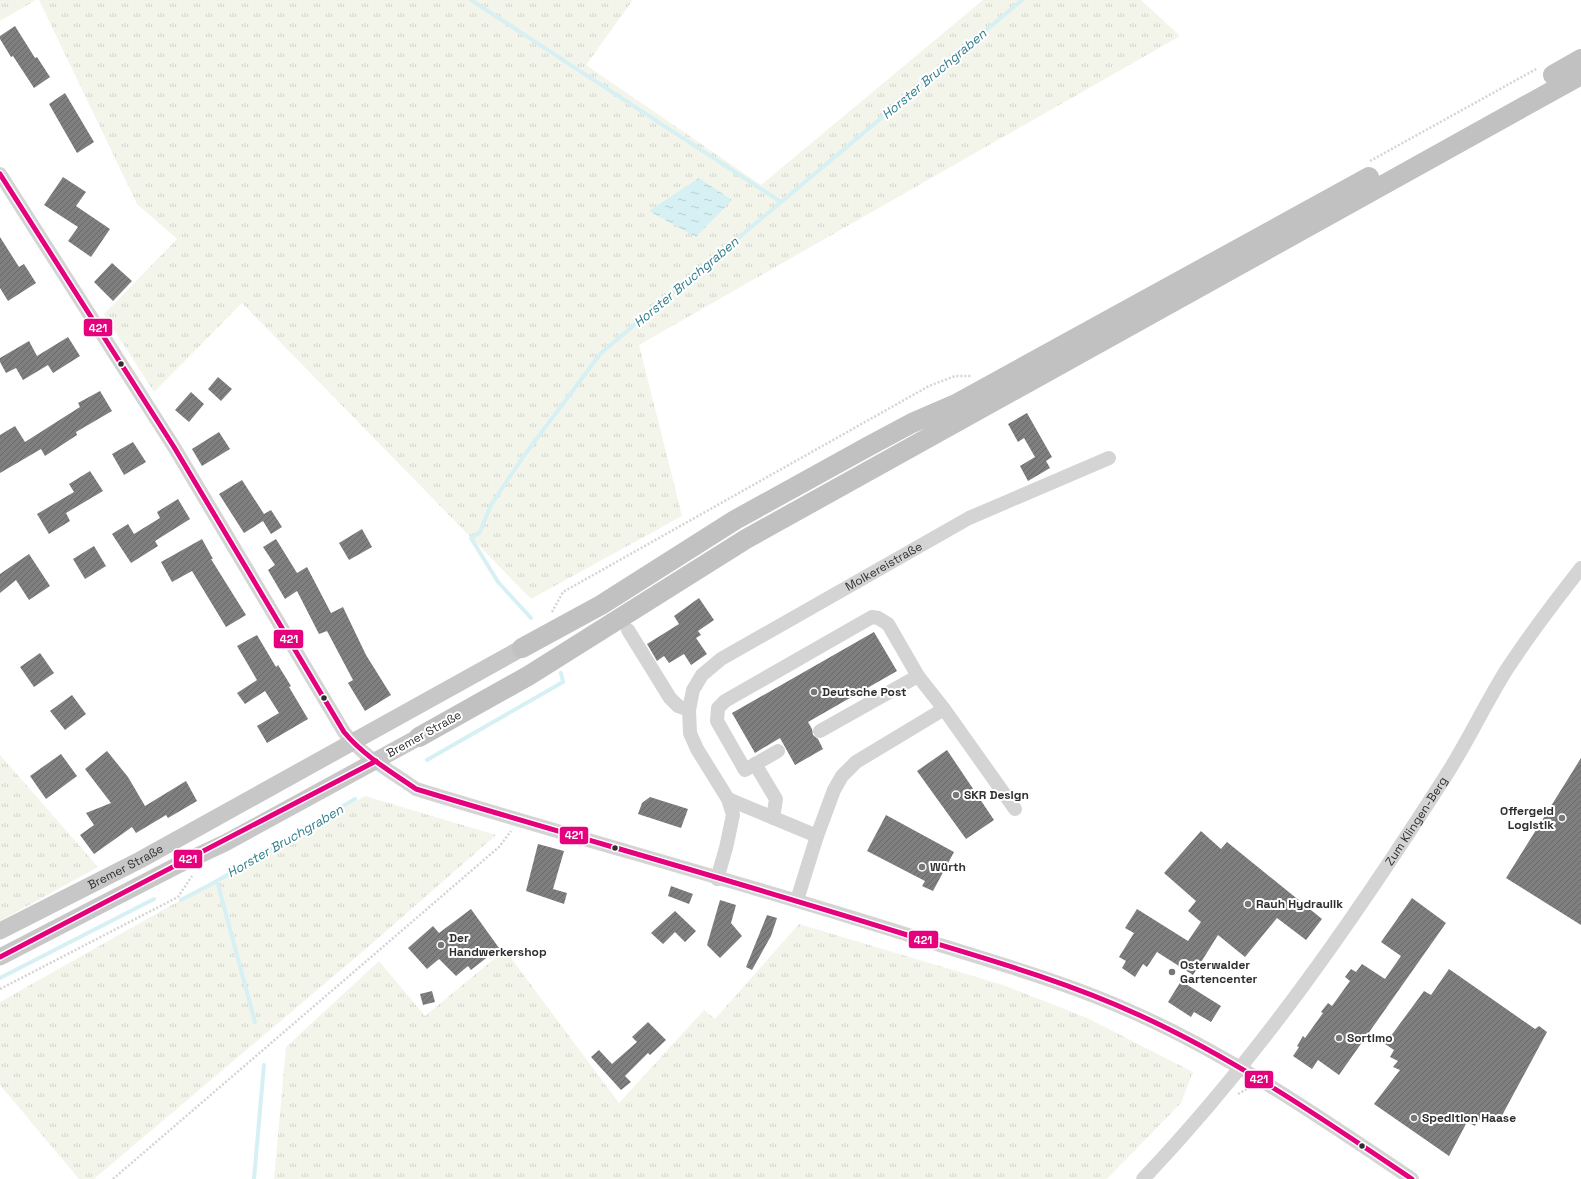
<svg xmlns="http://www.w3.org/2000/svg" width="1581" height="1179" font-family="'Space Grotesk',sans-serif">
  <defs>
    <pattern id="grass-tufts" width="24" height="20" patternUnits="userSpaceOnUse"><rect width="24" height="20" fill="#f3f5eb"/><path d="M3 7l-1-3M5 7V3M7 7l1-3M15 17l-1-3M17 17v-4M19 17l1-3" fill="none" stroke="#d1d2ca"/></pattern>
    <pattern id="water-ripples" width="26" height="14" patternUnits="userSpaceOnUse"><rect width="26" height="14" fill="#d6f0f4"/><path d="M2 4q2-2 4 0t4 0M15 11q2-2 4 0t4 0" fill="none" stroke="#b8ced2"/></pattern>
    <pattern id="building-hatch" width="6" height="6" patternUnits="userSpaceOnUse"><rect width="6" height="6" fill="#7f7f7f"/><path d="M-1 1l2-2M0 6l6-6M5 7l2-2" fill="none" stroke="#686868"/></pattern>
  </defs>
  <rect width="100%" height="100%" fill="#fff"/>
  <g fill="url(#grass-tufts)">
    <path d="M0,0H36L0,21Z"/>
    <path d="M39,0H633L586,65L761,185L983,0H1141L1180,36L639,345L682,516L531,599L242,303L154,392L104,314L177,239L137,204Z"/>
    <path d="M0,755L98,867L0,921Z"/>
    <path d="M365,796L496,835L368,947L94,1179H79L0,1085V1002Z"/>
    <path d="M799,924L1003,985L1087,1018L1193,1072L1181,1103L1107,1179H274L286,1047L379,961L425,1016L505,950L619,1103L704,1010L715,1019Z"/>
  </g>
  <path fill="url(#water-ripples)" d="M699,178L732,200L696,237L649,211Z"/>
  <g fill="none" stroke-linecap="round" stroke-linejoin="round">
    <g stroke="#d6f0f4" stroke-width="4">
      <path d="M471,0L781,202"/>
      <path d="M531,618L498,582L471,538L480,532L491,505L523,457L601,353L1022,0"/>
      <path d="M427,760L563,682L561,673"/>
      <path d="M181,900L217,881"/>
      <path d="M0,978L154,899"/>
      <path d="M255,1022L217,881L355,799"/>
      <path d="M254,1179L264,1065"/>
    </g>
  </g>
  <g fill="url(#building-hatch)">
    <path d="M15,26L35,58L37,57L50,77L34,88L13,56L11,57L0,39V36Z"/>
    <path d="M65,93L94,142L77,153L49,104Z"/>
    <path d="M63,177L86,192L76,206L110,229L91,257L68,241L78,227L44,205Z"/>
    <path d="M0,237L19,267L24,264L36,283L8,301L0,288Z"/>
    <path d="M112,263L132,281L113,301L94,282Z"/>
    <path d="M68,337L80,356L53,373L48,365L23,380L16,368L6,373L0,362V358L29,341L37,356Z"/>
    <path d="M218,377L232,389L221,401L208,389Z"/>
    <path d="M100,391L112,411L76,432L77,435L45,456L41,449L0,473V435L15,426L25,442L80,407L78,403Z"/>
    <path d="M191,392L204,404L189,422L175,410Z"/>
    <path d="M1027,413L1052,457L1046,461L1050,468L1028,481L1020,466L1035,457L1024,438L1018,442L1008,424Z"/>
    <path d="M219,432L230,449L202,466L192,449Z"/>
    <path d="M133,442L146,462L124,475L112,454Z"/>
    <path d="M90,471L103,491L66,513L70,521L49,534L37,514L74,492L69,484Z"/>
    <path d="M242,480L264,514L271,510L282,527L271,534L263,521L244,533L219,494Z"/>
    <path d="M178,499L190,519L155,541L158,546L131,563L112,534L128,524L134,534L160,518L157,512Z"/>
    <path d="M362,529L372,547L349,560L339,543Z"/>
    <path d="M202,539L213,559H211L246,615L226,627L192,571L172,582L161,562Z"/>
    <path d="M276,539L297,573L307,567L331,613L343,607L366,655L391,695L365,711L348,683L353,680L327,631L319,634L297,591L285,599L268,570L275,565L263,547Z"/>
    <path d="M94,546L106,566L85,579L73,559Z"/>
    <path d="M29,554L50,586L29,600L16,580L0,593V574Z"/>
    <path d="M699,598L714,620L698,631L701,635L696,638L707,654L691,665L684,654L669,663L664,656L657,661L647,644L679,624L674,616Z"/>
    <path d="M874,632L897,671L808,722L812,729L813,735L818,739L823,749L795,765L780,738L755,753L732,713Z"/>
    <path d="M257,635L276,667L278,665L291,686L289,687L308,719L267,743L257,726L279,713L265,691L245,704L237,693L257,680L237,646Z"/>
    <path d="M40,653L54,673L34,687L20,667Z"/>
    <path d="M72,695L86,714L65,730L50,711Z"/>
    <path d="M947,750L994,820L966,839L917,771Z"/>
    <path d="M107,751L128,777L145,806L186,781L197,801L168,818L166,815L136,833L132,827L94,854L80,835L94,825L86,813L111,803L85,769Z"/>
    <path d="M61,754L77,776L46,799L30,776Z"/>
    <path d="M1581,758V925L1506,878Z"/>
    <path d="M650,797L688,809L681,828L638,814L642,803Z"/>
    <path d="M886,815L954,852L933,891L922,886L925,881L867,851Z"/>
    <path d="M1201,831L1221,849L1227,842L1322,919L1306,940L1277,918L1245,957L1218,935L1193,975L1157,952L1147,967L1143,964L1135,977L1122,968L1126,961L1119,957L1134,933L1125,928L1137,909L1188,941L1201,922L1188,911L1196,901L1164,873Z"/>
    <path d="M538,844L564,851L553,889L567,893L564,904L526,891Z"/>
    <path d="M671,886L693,894L689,904L668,896Z"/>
    <path d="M1412,898L1446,923L1339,1075L1318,1060L1312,1069L1293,1056L1299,1047L1297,1046L1303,1036L1305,1038L1323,1013L1321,1012L1328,1003L1332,1006L1350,981L1345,977L1351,969L1356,972L1362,964L1385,979L1401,956L1381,942Z"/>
    <path d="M720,900L736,905L731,923L742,936L720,958L707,945Z"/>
    <path d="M471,909L499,948L471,970L468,966L456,976L439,959L427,969L408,948L433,926L439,933Z"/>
    <path d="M675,911L696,931L685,942L675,932L663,944L651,933Z"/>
    <path d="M767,915L777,918L771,936L752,970L746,967Z"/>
    <path d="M1449,969L1535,1029L1539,1026L1547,1032L1499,1121L1490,1117L1486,1124L1478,1119L1475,1126L1467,1122L1449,1156L1374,1104L1400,1070L1393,1067L1398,1061L1390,1057L1394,1050L1385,1044L1424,991L1431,995Z"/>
    <path d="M1181,981L1221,1006L1211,1022L1194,1012L1191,1017L1168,1002Z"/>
    <path d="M432,991L435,1002L423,1005L420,994Z"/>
    <path d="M648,1022L666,1040L650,1055L648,1053L625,1076L631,1082L621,1090L591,1057L599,1050L612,1064L637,1042L632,1037Z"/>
  </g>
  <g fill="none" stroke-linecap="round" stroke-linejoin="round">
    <g stroke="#d4d4d4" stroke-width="2.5" stroke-dasharray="2 2" stroke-linecap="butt">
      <path d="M1370,161L1538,68"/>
      <path d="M552,612L563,592L929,386L955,376H972"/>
      <path d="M0,989L178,897L192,876"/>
      <path d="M1238,1094L1247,1089"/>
      <path d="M113,1179L499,847L511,831"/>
    </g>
    <g stroke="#d4d4d4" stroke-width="14">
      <path d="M0,174L174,447L344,732C362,756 392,772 416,789C585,841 756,886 924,940C996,963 1070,983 1139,1015C1236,1059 1324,1120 1412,1179"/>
      <path d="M628,630L670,698L678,706L689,710"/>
      <path d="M820,731L918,676"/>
      <path d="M778,751L745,770L717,721L718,708L725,701L872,617L878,618L888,624L918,676L944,709"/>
      <path d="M755,764L776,799L773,818"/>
      <path d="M728,799L817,836"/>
      <path id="s1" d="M717,879L726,848L733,815L728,799L697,749L690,733L689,710L693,690L702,675L721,659L969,518L1109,458"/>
      <path d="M797,900L817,836L834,790L842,776L856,762L944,709L1015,809"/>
      <path id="s2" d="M1143,1179C1259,1057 1354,919 1445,777C1467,743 1485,704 1507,669C1530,634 1555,601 1581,568"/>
    </g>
    <g stroke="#c7c7c7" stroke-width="17">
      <path id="s3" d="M0,931L140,860L522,648"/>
      <path d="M0,957L180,864L225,843L419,737"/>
    </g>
    <g stroke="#c1c1c1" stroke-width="20">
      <path d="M1553,75L1581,59"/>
      <path d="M522,648L601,605L735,520L869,446L912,423L956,404L1369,177"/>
      <path d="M419,737L528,676L746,539L1581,75"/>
    </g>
    <defs>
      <g id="bus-1">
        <path d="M0,174L174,447L344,732C364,756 390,771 416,789C578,838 742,883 904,934C983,958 1063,980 1139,1015C1236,1059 1324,1120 1412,1179"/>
        <path d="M0,957L376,761"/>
      </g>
    </defs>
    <use href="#bus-1" stroke="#fff" stroke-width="8"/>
    <use href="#bus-1" stroke="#e5007d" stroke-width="5"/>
  </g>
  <g fill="#2f2f2f" stroke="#fff" stroke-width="1.5">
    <circle cx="121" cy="364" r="3.5"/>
    <circle cx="324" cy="698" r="3.5"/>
    <circle cx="615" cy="848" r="3.5"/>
    <circle cx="1362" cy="1146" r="3.5"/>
  </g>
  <g fill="#787878" stroke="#fff" stroke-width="1.5">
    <circle cx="814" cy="692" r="4"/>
    <circle cx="956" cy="795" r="4"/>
    <circle cx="1562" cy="818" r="4"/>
    <circle cx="922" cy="867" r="4"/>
    <circle cx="1248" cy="904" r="4"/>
    <circle cx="441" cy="945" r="4"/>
    <circle cx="1172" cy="972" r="4"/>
    <circle cx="1339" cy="1038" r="4"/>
    <circle cx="1414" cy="1118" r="4"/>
  </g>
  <g text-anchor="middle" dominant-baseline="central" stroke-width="4" stroke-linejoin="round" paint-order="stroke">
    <g font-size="12" fill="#2f2f2f" stroke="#fff">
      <text stroke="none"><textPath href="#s1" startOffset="432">Molkereistraße</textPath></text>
      <text transform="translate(424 734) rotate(-29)">Bremer Straße</text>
      <text stroke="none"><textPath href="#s2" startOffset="451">Zum Klingen-Berg</textPath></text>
      <text stroke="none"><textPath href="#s3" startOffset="141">Bremer Straße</textPath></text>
    </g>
    <g font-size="12" font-weight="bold" fill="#2f2f2f" stroke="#fff" text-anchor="start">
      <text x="822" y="692">Deutsche Post</text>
      <text x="964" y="795">SKR Design</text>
      <text x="1554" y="811" text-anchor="end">Offergeld<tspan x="1554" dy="14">Logistik</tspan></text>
      <text x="930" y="867">Würth</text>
      <text x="1256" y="904">Rauh Hydraulik</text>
      <text x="449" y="938">Der<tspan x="449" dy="14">Handwerkershop</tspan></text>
      <text x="1180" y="965">Osterwalder<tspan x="1180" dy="14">Gartencenter</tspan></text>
      <text x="1347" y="1038">Sortimo</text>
      <text x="1422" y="1118">Spedition Haase</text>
    </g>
    <g font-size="13" font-style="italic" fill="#317e8a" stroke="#fff">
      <text transform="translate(934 74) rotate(-40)">Horster Bruchgraben</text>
      <text transform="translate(686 282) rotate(-40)">Horster Bruchgraben</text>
      <text transform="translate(285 841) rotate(-30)">Horster Bruchgraben</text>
    </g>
  </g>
  <g stroke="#fff" stroke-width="1.5">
    <rect x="83" y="318" width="30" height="19" rx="4" fill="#e5007d"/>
    <rect x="273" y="629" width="31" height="20" rx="4" fill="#e5007d"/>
    <rect x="559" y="826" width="30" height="19" rx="4" fill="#e5007d"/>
    <rect x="173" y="849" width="30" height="20" rx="4" fill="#e5007d"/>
    <rect x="908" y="930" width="31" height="19" rx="4" fill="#e5007d"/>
    <rect x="1244" y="1070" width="30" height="19" rx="4" fill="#e5007d"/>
  </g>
  <g font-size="11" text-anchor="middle" font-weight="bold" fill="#fff">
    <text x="98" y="332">421</text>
    <text x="289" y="643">421</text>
    <text x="574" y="839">421</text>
    <text x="188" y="863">421</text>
    <text x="923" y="944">421</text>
    <text x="1259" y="1083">421</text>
  </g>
</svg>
